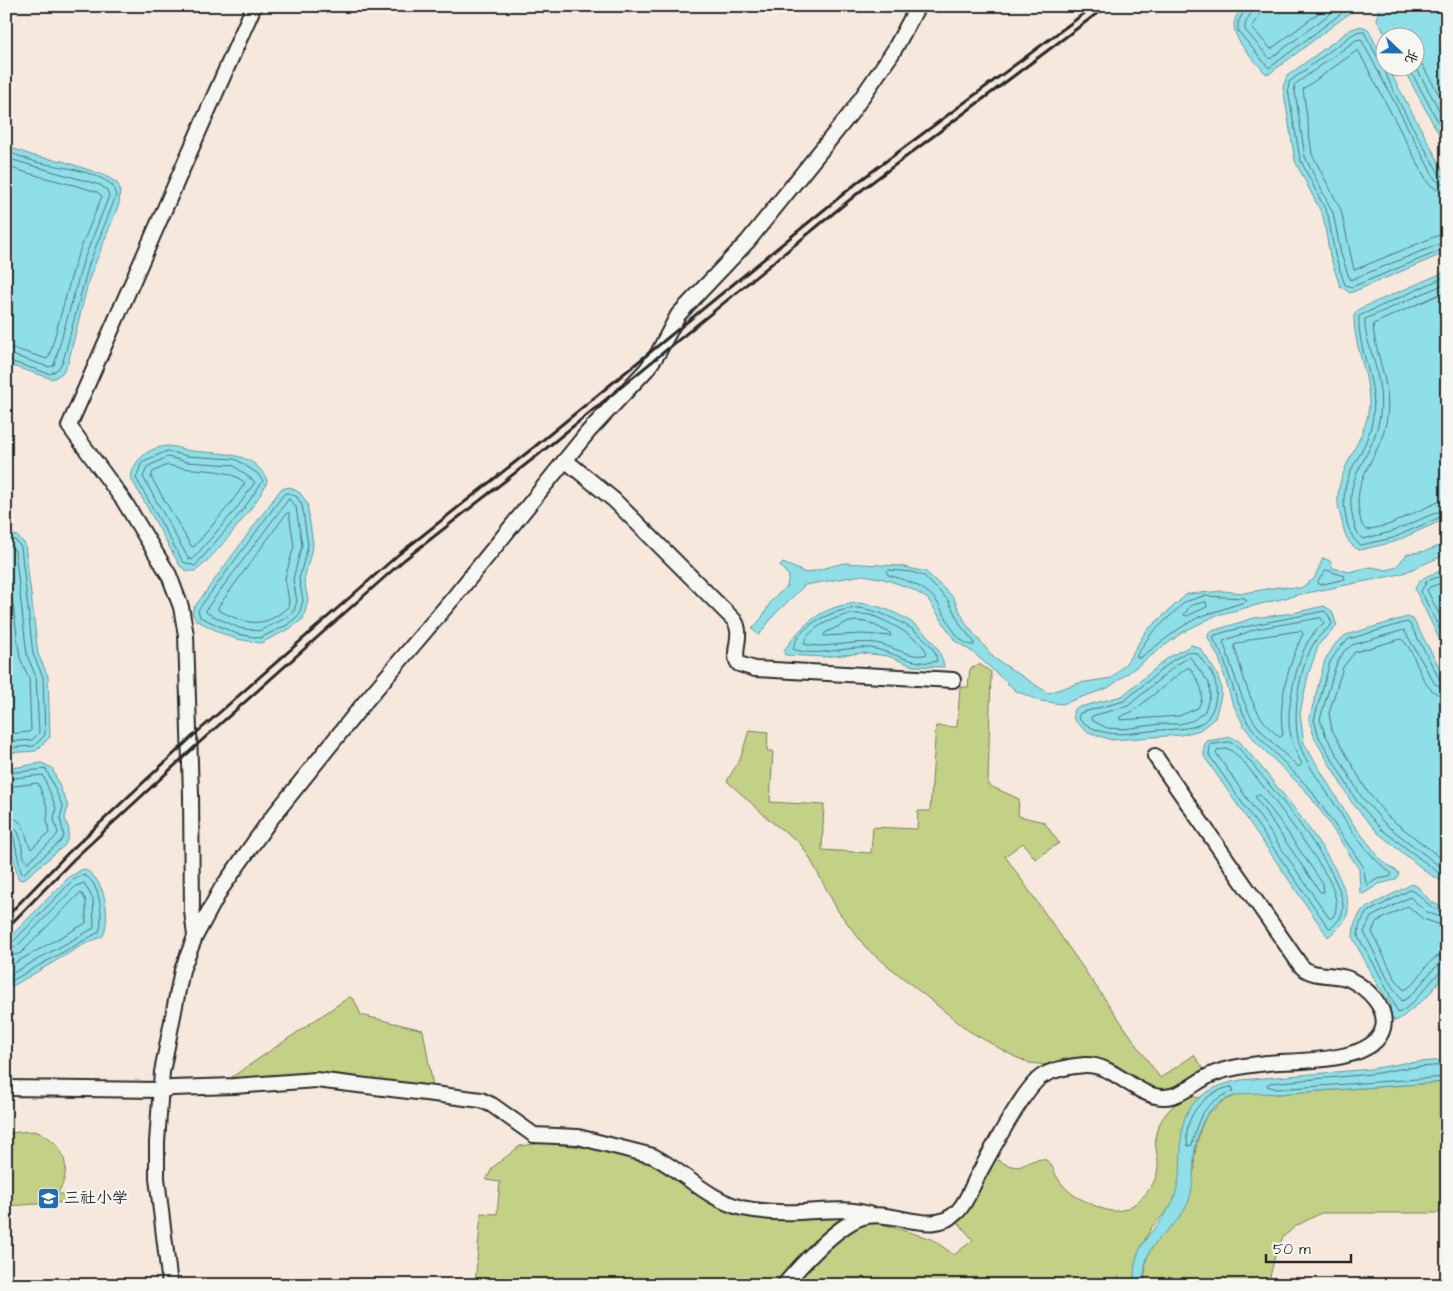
<svg xmlns="http://www.w3.org/2000/svg" width="1453" height="1291" font-family="'Architects Daughter','LXGW WenKai TC',sans-serif">
  <rect width="100%" height="100%" fill="#f7e8dd"/>
  <filter id="ink" filterUnits="userSpaceOnUse"><feTurbulence type="fractalNoise" baseFrequency=".02" numOctaves="2"/><feDisplacementMap in="SourceGraphic" scale="10" xChannelSelector="R" yChannelSelector="G"/><feConvolveMatrix kernelMatrix="1 2 1 2 8 2 1 2 1" color-interpolation-filters="sRGB"/></filter>
  <g filter="url(#ink)">
    <g fill="#c2d185" stroke="#767e58">
      <path d="M979,664L991,672L988,785L1019,799L1018,816L1044,822L1059,843L1035,859L1023,843L1005,856L1160,1078L1194,1055L1206,1072L1174,1090H1161L1057,1063L1046,1065L1030,1063L1015,1057L969,1031L867,949L838,911L808,855L799,842L773,823L727,781L741,757L749,730L768,732L767,751H773L770,802L824,805L822,850L871,853L873,827L917,829L918,811H930L936,726L957,727L960,687H968L970,669Z"/>
      <path d="M349,997L354,999L361,1015L423,1030L433,1087L346,1077L295,1074L229,1079Z"/>
      <path d="M1447,1082V1213H1321L1296,1226L1283,1237L1276,1252L1268,1285H1144L1146,1260L1150,1250L1162,1233L1175,1222L1195,1168L1194,1158L1200,1130L1207,1114L1225,1100L1243,1093L1252,1091L1277,1094Z"/>
      <path d="M1187,1095L1199,1098C1171,1130 1189,1164 1174,1200C1169,1212 1156,1220 1150,1230C1141,1246 1133,1267 1134,1285H475L481,1213L497,1214L500,1182L486,1180L493,1167L520,1146L543,1143L598,1149L638,1159L664,1169L692,1190L734,1212H842L932,1239L954,1255L973,1240L956,1220L995,1159C1028,1176 1018,1160 1044,1159C1053,1164 1053,1170 1057,1177C1063,1187 1073,1196 1083,1200C1091,1204 1103,1210 1112,1211C1133,1213 1157,1187 1158,1167C1159,1156 1153,1144 1156,1133C1161,1115 1173,1105 1187,1095Z"/>
      <path d="M34,1131C63,1139 75,1169 57,1194H68L69,1202L6,1206V1133Z"/>
    </g>
    <g fill="#8edfe8" stroke="#66979c">
      <path d="M1244,6H1359L1269,74L1265,73C1250,53 1218,30 1244,6Z"/>
      <path d="M1379,6H1447V149L1403,68H1416V38L1387,37L1377,20Z"/>
      <path d="M1361,26L1368,29L1385,63L1386,68H1388L1447,177V252L1350,293L1340,286L1330,256L1323,216L1295,161L1283,87L1287,76L1350,30Z"/>
      <path d="M6,146L34,156L62,161L104,175L117,183L120,189L119,204L89,279L68,363L62,373L53,379L6,364Z"/>
      <path d="M1447,271V518L1394,542L1360,550C1350,547 1345,536 1343,526C1341,517 1337,506 1338,496C1340,462 1369,437 1369,402C1369,372 1353,345 1354,315L1359,309Z"/>
      <path d="M168,446C176,446 183,450 191,451C218,454 254,450 267,480C269,490 207,566 195,571H187L180,566L131,478C133,459 150,447 168,446Z"/>
      <path d="M290,487L300,493L307,503L313,544L304,580L308,600L303,619L289,629L261,643L236,639L221,633L196,620L192,613L193,609L281,489Z"/>
      <path d="M6,532L17,536L25,544L38,654L48,676L50,737L36,751L6,753Z"/>
      <path d="M1447,543V554L1401,574L1297,595L1217,615L1183,632L1108,688L1062,704L1040,701L1016,691L974,653L955,641L928,599L910,588L884,579L863,575L805,585L775,614L759,635L752,629L761,619L772,600L787,586L789,576L780,566L783,563L806,573L844,563L900,566L926,572L953,597L966,624L994,658L1048,693L1079,683L1112,678L1127,662L1146,631L1187,594L1223,591L1244,593L1278,587L1301,588L1314,579L1323,558L1330,561L1333,568L1348,572L1371,567L1387,570L1396,567L1407,554L1426,551Z"/>
      <path d="M1447,569V655L1415,589C1421,575 1433,574 1447,569Z"/>
      <path d="M858,603C892,605 939,632 944,667L913,666L888,656L862,653L824,657L785,655L784,651C802,623 825,605 858,603Z"/>
      <path d="M1324,606L1332,611L1337,626L1319,644L1308,675L1300,714L1304,743L1350,820L1382,861L1398,872L1399,875L1395,880L1379,884L1363,894L1360,892L1359,869L1323,814L1306,791L1256,742L1244,726L1232,702L1219,658L1208,638L1209,632L1254,618L1293,613Z"/>
      <path d="M1407,617L1413,619L1447,681V885L1428,873L1378,833L1352,803L1315,739L1309,720L1325,660L1336,643L1346,635Z"/>
      <path d="M1192,645L1201,649L1217,674L1221,686V696L1215,718L1200,730L1181,735L1111,740L1086,731L1074,720L1073,711L1076,708L1122,696L1169,657Z"/>
      <path d="M1231,737L1239,741C1266,773 1351,870 1348,910C1347,922 1337,929 1328,937L1204,756V746L1207,741Z"/>
      <path d="M42,763L52,768L68,806L65,818L69,830L68,838L65,845L23,880L18,879L6,822V769Z"/>
      <path d="M83,869C106,877 111,918 103,936L81,946L6,990V941L69,877Z"/>
      <path d="M1412,884L1418,887L1431,902L1447,909V970L1428,996L1401,1018L1395,1021L1391,1016L1390,1003L1378,986L1353,938L1354,925L1362,910Z"/>
      <path d="M1447,1060V1082L1277,1094C1227,1089 1198,1103 1194,1158C1193,1174 1194,1188 1188,1203C1172,1238 1142,1235 1144,1285H1134C1132,1239 1155,1236 1173,1201C1176,1196 1176,1189 1178,1183C1182,1165 1180,1148 1182,1130C1185,1099 1214,1085 1241,1080L1371,1069L1404,1063Z"/>
    </g>
    <g fill="none" stroke-linecap="round" stroke-linejoin="round">
      <g stroke="#537377" stroke-width="1">
        <path d="M1247,6L1238,22V31L1269,68L1351,6"/>
        <path d="M1253,6C1252,16 1244,20 1245,30L1270,59L1340,6"/>
        <path d="M1260,6L1259,16L1252,28L1271,49L1328,6"/>
        <path d="M1416,54L1447,109"/>
        <path d="M1416,67L1447,125"/>
        <path d="M1409,68L1447,138"/>
        <path d="M6,151C16,155 26,159 36,162C58,167 95,170 113,186L116,196L89,264L63,361L58,369L50,374L6,360"/>
        <path d="M6,158L100,185L107,190L109,196L83,262L54,365L49,367L6,353"/>
        <path d="M6,166C36,177 67,182 97,192L102,196L76,260L49,357L47,359L6,346"/>
        <path d="M1447,178L1440,175C1430,157 1383,79 1384,65L1379,60L1364,32L1359,31L1353,34L1289,82L1288,90L1300,159L1328,215L1335,255L1345,285L1352,287L1447,248"/>
        <path d="M1447,184L1440,183L1435,179L1361,39L1356,40L1294,85L1305,157L1333,213L1341,254L1350,280L1447,241"/>
        <path d="M1447,192L1437,190L1428,183L1358,50L1303,89L1312,154L1341,210L1354,270L1439,235L1447,234"/>
        <path d="M1447,276L1359,316C1357,352 1380,385 1372,422C1363,465 1335,472 1347,523C1350,532 1353,541 1361,545L1393,538L1447,514"/>
        <path d="M1447,283L1365,319C1364,332 1369,344 1373,357C1379,379 1384,402 1378,425C1369,462 1343,477 1353,519C1355,527 1356,534 1363,539L1391,532L1447,508"/>
        <path d="M1447,291L1373,324C1375,360 1395,388 1385,427C1377,461 1351,479 1360,517C1361,522 1362,527 1366,530L1388,525L1438,502L1447,500"/>
        <path d="M168,451L187,456L235,459L257,473L263,481L242,511L195,566L183,562L136,478L142,462Z"/>
        <path d="M168,457L187,462L233,465L255,482L237,508L192,560L188,558L143,477L147,467Z"/>
        <path d="M168,465C193,473 225,465 245,483L231,503L194,547L191,546L151,477L153,472Z"/>
        <path d="M289,493L297,497L302,505L308,545L299,579L303,600L299,615L287,625L260,638L237,634L200,617L198,610L284,494Z"/>
        <path d="M289,499L296,507L302,545L293,579L297,601L294,611L284,619L259,631L239,628L207,613L206,610Z"/>
        <path d="M289,513L294,546L285,578L289,601L288,607C263,630 246,624 218,610V607L286,514Z"/>
        <path d="M6,537L15,540L21,547L33,654L43,677L45,735L34,746L6,748"/>
        <path d="M6,544L15,550L27,655L36,677L39,733L32,740L6,742"/>
        <path d="M6,552L20,658L29,678L31,730L29,732L6,734"/>
        <path d="M889,570L912,572L924,576L948,600L961,626L974,642V645C953,646 945,606 930,594C918,584 903,579 888,575L887,572Z"/>
        <path d="M1327,570L1344,576L1345,579L1319,585L1318,581Z"/>
        <path d="M1447,574L1427,581L1421,591L1447,644"/>
        <path d="M1447,581L1430,587L1427,590L1447,630"/>
        <path d="M1204,596L1245,598L1247,601L1199,617L1180,628L1140,658H1137V655L1150,635L1185,602Z"/>
        <path d="M1206,602L1207,607L1187,616L1184,615L1190,606Z"/>
        <path d="M858,608C881,609 936,635 937,661C914,667 892,651 870,648C845,646 816,658 793,649C798,624 835,609 858,608Z"/>
        <path d="M1324,611L1328,614L1332,624C1327,630 1320,634 1316,640C1299,664 1289,724 1302,751C1310,769 1323,786 1334,803C1350,829 1368,856 1392,874L1390,877L1377,879L1368,885L1366,883L1363,866L1310,789L1260,738L1248,723L1237,700L1223,657L1213,638L1215,635C1251,624 1287,619 1324,611Z"/>
        <path d="M850,614C857,614 864,614 870,615C884,619 925,640 927,654C912,660 891,645 875,643C852,640 823,650 804,644C807,628 836,617 850,614Z"/>
        <path d="M1321,618L1324,623C1320,627 1314,631 1311,637C1298,655 1288,701 1289,723C1290,738 1295,751 1302,764L1299,767C1287,757 1261,733 1253,720C1240,698 1232,666 1223,641L1256,629Z"/>
        <path d="M858,621L870,623L890,633L891,636L862,634L824,636L825,633L845,623Z"/>
        <path d="M1301,631L1303,634C1289,663 1277,703 1283,735L1280,737C1251,717 1244,677 1234,645L1258,637Z"/>
        <path d="M1187,652L1197,653C1202,661 1210,669 1214,678C1217,685 1217,694 1215,701C1209,731 1186,728 1161,730C1130,732 1104,742 1078,718L1080,713L1124,701L1172,661Z"/>
        <path d="M1190,657L1209,683L1210,695L1205,711L1194,720L1180,724H1160L1124,729L1107,728L1091,720L1092,716L1128,706L1175,666Z"/>
        <path d="M1187,668H1190C1199,683 1207,691 1198,708L1179,716L1120,720V717L1133,711Z"/>
        <path d="M1447,682L1440,680L1410,624L1407,622L1349,639L1340,647L1330,662L1314,720L1319,737L1356,800L1381,829L1447,879"/>
        <path d="M1447,689L1435,684L1404,630L1352,645L1344,651L1336,665L1320,719L1325,734L1361,796L1385,824L1447,872"/>
        <path d="M1447,696C1417,695 1420,652 1401,639L1355,652L1343,667L1329,713L1332,730L1367,791L1387,816L1447,863"/>
        <path d="M1230,742L1237,746C1262,776 1345,871 1343,909C1342,918 1337,922 1331,928L1328,927L1209,755L1210,745Z"/>
        <path d="M1229,749C1244,755 1322,864 1330,882C1335,893 1340,909 1332,918H1329L1216,753L1218,750Z"/>
        <path d="M6,773L46,769L63,807L60,818L64,836L60,842L23,874L21,872L13,834L6,831"/>
        <path d="M6,779L43,775L56,808L54,819L58,833L55,838L27,863C18,851 26,826 6,825"/>
        <path d="M6,787L38,783L48,809L47,819L49,833L31,849C23,835 28,818 6,817"/>
        <path d="M1257,795H1260L1279,820L1323,884L1324,892H1320L1256,798Z"/>
        <path d="M1447,913C1427,911 1422,892 1410,890L1366,913L1359,926L1358,937C1373,961 1387,988 1398,1013C1415,1007 1437,969 1447,968"/>
        <path d="M1447,920L1425,911L1410,897L1371,917L1364,932L1388,980L1402,1001C1420,994 1430,963 1447,962"/>
        <path d="M1447,927L1423,919L1408,906L1376,922L1372,932L1394,977L1404,990C1422,982 1425,955 1447,954"/>
        <path d="M6,944L12,943L72,881L81,875C100,876 104,919 99,932L6,984"/>
        <path d="M6,951L16,947L76,886L84,883L93,899L94,928L6,977"/>
        <path d="M6,958L21,953L79,894H82L86,901V923L6,968"/>
        <path d="M1447,1065L1405,1068L1372,1074L1269,1083L1267,1086L1277,1089L1447,1077"/>
        <path d="M1231,1087L1233,1088V1091C1204,1103 1198,1116 1192,1145L1188,1146C1181,1118 1205,1091 1231,1087Z"/>
      </g>
      <defs>
        <g id="street">
          <path d="M565,460L614,500L734,620C745,635 730,653 739,664L755,669L953,680"/>
          <path d="M195,936L192,911L191,795L186,635L181,607L169,575L124,501L69,426L254,6"/>
          <path d="M6,1088L161,1090L172,1088L234,1086L316,1080L434,1094L481,1100L492,1105L534,1135L578,1137L653,1156C684,1172 707,1199 742,1208C761,1212 781,1213 800,1212C825,1211 848,1207 872,1215"/>
          <path d="M170,1285L157,1178V1142L162,1072L182,970L195,937L221,889L270,820L365,702L455,596L588,432L647,369L658,353L678,315L748,241L851,113L893,52L918,6"/>
          <path d="M784,1285C801,1265 836,1227 860,1218C892,1206 931,1239 958,1211C967,1201 971,1189 977,1177C988,1157 1026,1083 1044,1075C1055,1069 1073,1066 1085,1065C1114,1064 1135,1096 1163,1097C1181,1098 1197,1080 1213,1074C1229,1067 1250,1065 1267,1063C1296,1060 1374,1064 1383,1028C1388,1007 1367,988 1349,979C1334,973 1312,978 1301,966L1155,756"/>
        </g>
      </defs>
      <use href="#street" stroke="#2b2b2b" stroke-width="18"/>
      <use href="#street" stroke="#f6f6f2" stroke-width="14"/>
      <g stroke="#2b2b2b" stroke-width="3">
        <path d="M6,917L68,853L194,735L399,554L533,448L858,182L1094,6"/>
        <path d="M6,929L74,859L200,742L404,560L538,455L863,189L1107,6"/>
      </g>
    </g>
  </g>
  <defs>
    <symbol id="school-square" viewBox="-11 -11 22 22"><rect x="-9" y="-9" width="18" height="18" rx="4" fill="#1f6fb2" stroke="#f6f6f2"/><path d="M0-5L7-2L0 1L-7-2ZM-4 1L0 2.5L4 1V4Q0 6-4 4Z" fill="#fff"/></symbol>
  </defs>
  <g fill-rule="evenodd">
    <use href="#school-square" x="36" y="1186" width="25" height="25"/>
  </g>
  <g text-anchor="middle" dominant-baseline="central" stroke-width="4.5" stroke-linejoin="round" paint-order="stroke">
    <g font-size="16" fill="#2b2b2b" stroke="#f6f6f2" text-anchor="start">
      <text x="64" y="1198">三社小学</text>
    </g>
  </g>
  <rect width="1453" height="1291" fill="none" stroke="#f6f6f2" stroke-width="25"/>
  <rect x="12" y="12" width="1428" height="1266" fill="none" stroke="#2b2b2b" stroke-width="2" filter="url(#ink)"/>
  <g transform="translate(1400 52) rotate(112)"><circle r="24" fill="#f6f6f2" stroke="#a5a5a2"/>
  <path d="M0-4L9 19L0 12L-9 19Z" fill="#1f6fb2"/>
  <text y="-8" font-size="14" font-weight="bold" text-anchor="middle" fill="#2b2b2b">北</text>
  </g>
  <path d="M1266 1254v8h85v-8" fill="none" stroke="#2b2b2b" stroke-width="2.5"/>
  <text x="1273" y="1254" font-size="15" fill="#2b2b2b" stroke="#f6f6f2" stroke-width="4" paint-order="stroke">50 m</text>
</svg>
